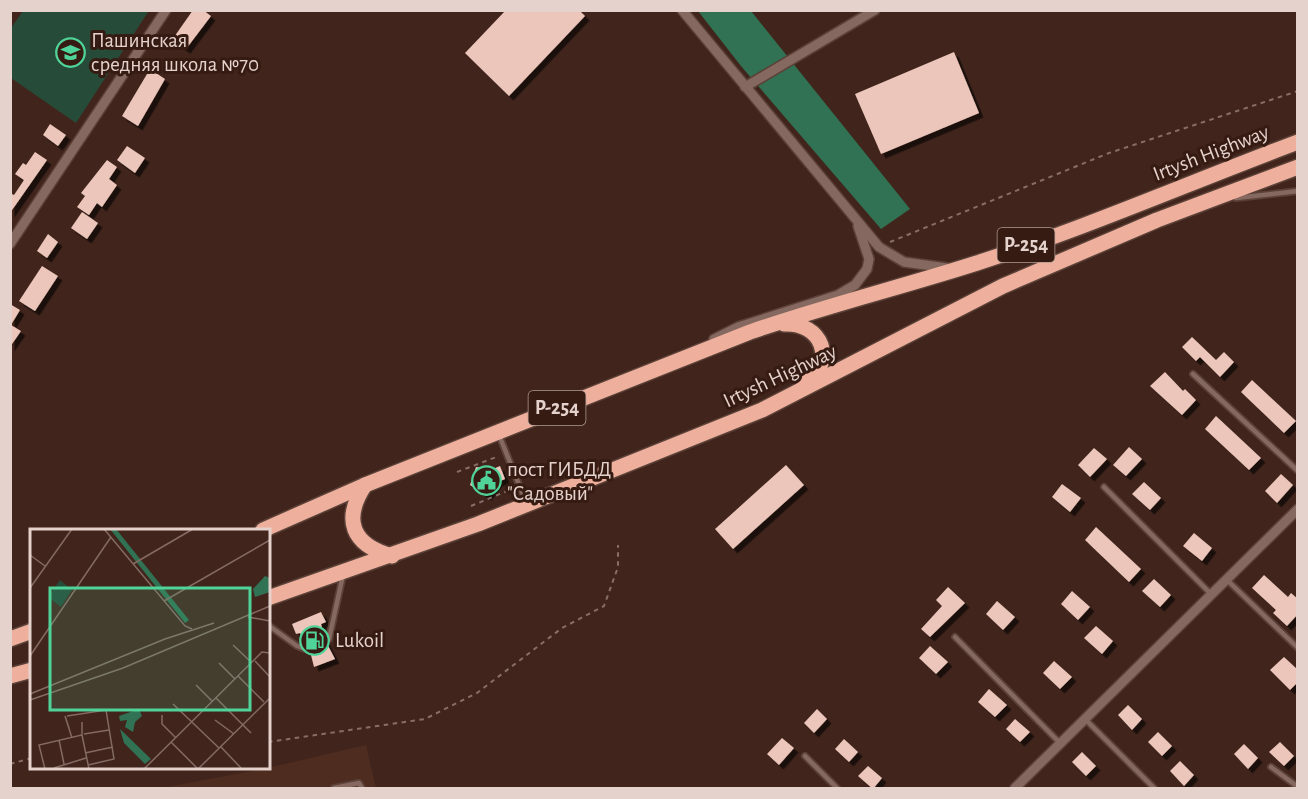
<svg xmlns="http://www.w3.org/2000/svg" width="1308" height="799" font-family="'Alegreya Sans',sans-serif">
  <defs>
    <filter id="shadow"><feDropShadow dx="4.5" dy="4.5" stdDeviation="0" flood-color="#0009"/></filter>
  </defs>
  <rect width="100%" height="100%" fill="#41251c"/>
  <path fill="#4f2c20" d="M366,745L376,788H162L268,768Z"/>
  <path fill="#264c39" d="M146,11L148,12L76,123L11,78V28L23,11Z"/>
  <path fill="#307253" d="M698,11H751L910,209L881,229L741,66Z"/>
  <g fill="#ecc6ba" filter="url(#shadow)">
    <path d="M193,10H203L211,16L186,49L172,40Z"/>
    <path d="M506,10H579L585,16L509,96L465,53Z"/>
    <path d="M954,52L979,113L881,154L855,94Z"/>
    <path d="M150,69L165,79L138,126L122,116Z"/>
    <path d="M50,124L66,135L58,146L43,135Z"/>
    <path d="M127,146L145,158L135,173L117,160Z"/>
    <path d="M35,152L47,160L10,213V193L14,195L24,180L15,174L23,163L26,165Z"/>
    <path d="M107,160L117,167L109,179L117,185L102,207L97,203L89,215L77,207L85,196L81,193Z"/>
    <path d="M82,212L98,223L87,239L71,228Z"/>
    <path d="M48,234L58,242L47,258L37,251Z"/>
    <path d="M42,266L58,276L35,311L19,301Z"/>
    <path d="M10,304L20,310L11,325L21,331L10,347Z"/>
    <path d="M1192,337L1216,360L1224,352L1234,362L1220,377L1200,357L1196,361L1182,347Z"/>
    <path d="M1165,372L1183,391L1185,389L1196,400L1182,415L1150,386Z"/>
    <path d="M1252,380L1296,421L1284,433L1241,392Z"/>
    <path d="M1216,416L1261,458L1249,470L1205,429Z"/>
    <path d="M1129,447L1142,459L1126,476L1113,465Z"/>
    <path d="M1094,448L1107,459L1090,477L1078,465Z"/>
    <path d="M786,465L804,485L733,549L715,529Z"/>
    <path d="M500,466L505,479L498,482L487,496L470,485L476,467L493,469Z"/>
    <path d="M1281,474L1293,485L1277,503L1265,491Z"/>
    <path d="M1144,482L1161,498L1150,510L1132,494Z"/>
    <path d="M1062,484L1081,498L1070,512L1052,497Z"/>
    <path d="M1096,527L1141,569L1129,582L1085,540Z"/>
    <path d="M1194,533L1212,548L1202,561L1183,546Z"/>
    <path d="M1264,575L1288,597L1291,593L1298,599V614L1287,626L1273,613L1276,610L1252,588Z"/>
    <path d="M1154,579L1171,595L1160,607L1142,591Z"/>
    <path d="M948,587L965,603L930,637L921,629L942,606L936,600Z"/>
    <path d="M1072,591L1090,607L1078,620L1061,604Z"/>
    <path d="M997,601L1015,617L1003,630L986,614Z"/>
    <path d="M321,612L326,622L321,624L325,640L335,659L314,667L309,647L300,633L296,634L292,624Z"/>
    <path d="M1096,626L1113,641L1102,654L1084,638Z"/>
    <path d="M930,646L948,662L936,674L919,658Z"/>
    <path d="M1284,657L1298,670V682L1290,690L1270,670Z"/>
    <path d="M1054,661L1072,677L1060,689L1043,673Z"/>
    <path d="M989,689L1007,705L995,717L978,702Z"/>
    <path d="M1128,705L1142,719L1132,730L1118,715Z"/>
    <path d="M817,709L827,719L814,733L804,723Z"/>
    <path d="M1015,719L1030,732L1020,742L1006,729Z"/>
    <path d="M1158,732L1172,746L1162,756L1148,742Z"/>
    <path d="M782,738L794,748L779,765L767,754Z"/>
    <path d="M844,739L858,752L849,762L835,749Z"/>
    <path d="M1280,742L1294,756L1284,766L1269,752Z"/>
    <path d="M1244,744L1258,758L1248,769L1234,754Z"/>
    <path d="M1082,752L1096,766L1086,776L1072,762Z"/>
    <path d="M1180,761L1194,775L1184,786L1170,771Z"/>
    <path d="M868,766L882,778L873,789L858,776Z"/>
  </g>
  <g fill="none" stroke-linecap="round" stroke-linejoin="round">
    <defs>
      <g id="service">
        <path d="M1236,198L1298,191"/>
        <path d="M1193,374L1298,471"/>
        <path d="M499,435L526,502"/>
        <path d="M1104,487L1211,594"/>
        <path d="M1226,579L1298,648"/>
        <path d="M268,625L297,646L305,649"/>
        <path d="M955,637L1060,743"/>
        <path d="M329,639L343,575"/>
        <path d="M1085,719L1154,788"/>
        <path d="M805,756L837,788"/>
        <path d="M1271,767L1298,787"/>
        <path d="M334,788L359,783L362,788"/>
      </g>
      <g id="minor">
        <path d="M682,10L879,247L904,262L947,268"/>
        <path d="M745,87L875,10"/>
        <path d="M10,244L166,10"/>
        <path d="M714,339L738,327L838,295L855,285L867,269L869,259L858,226"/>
        <path d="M1015,788L1298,509"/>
      </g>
      <g id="trunk">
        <path d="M784,324C822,322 838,362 804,384"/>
        <path d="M365,485C342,520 352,545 392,556"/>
        <path d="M263,530L365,485L750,332C825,306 902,287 977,263C1086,228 1191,182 1298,142"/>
        <path d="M268,598L478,524L762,410L1003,286L1157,220L1298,167"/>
        <path d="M10,639L32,631"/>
        <path d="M10,676L32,670"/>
      </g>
    </defs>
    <use href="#service" stroke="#5b4138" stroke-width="8"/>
    <use href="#minor" stroke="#5b4138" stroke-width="12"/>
    <use href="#trunk" stroke="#5b4138" stroke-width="18"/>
    <g stroke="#876f67" stroke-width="2" stroke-dasharray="4.5 4.5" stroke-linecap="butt">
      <path d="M890,242L1109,153L1298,91"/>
      <path d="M457,472L499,456"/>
      <path d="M471,506L512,489"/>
      <path d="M268,742L425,719L477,693L562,628L604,606L618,567V545"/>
      <path d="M10,764L32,758"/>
    </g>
    <use href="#service" stroke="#856960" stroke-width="4.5"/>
    <use href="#minor" stroke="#856960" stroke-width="9"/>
    <use href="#trunk" stroke="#eeb09c" stroke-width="15"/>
  </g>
  <defs>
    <symbol id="school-ring" viewBox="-11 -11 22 22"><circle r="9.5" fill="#361b12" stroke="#50d398" stroke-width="1.5"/><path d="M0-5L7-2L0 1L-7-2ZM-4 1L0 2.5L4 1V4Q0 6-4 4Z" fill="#50d398"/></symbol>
    <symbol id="civic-ring" viewBox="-11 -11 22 22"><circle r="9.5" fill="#361b12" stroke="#50d398" stroke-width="1.5"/><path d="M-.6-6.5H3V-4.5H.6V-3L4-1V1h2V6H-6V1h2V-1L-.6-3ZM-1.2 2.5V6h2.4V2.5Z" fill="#50d398"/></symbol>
    <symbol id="fuel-ring" viewBox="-11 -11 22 22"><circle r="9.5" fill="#361b12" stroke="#50d398" stroke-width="1.5"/><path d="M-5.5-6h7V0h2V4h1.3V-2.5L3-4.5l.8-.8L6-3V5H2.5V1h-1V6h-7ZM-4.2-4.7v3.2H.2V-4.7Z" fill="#50d398"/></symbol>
  </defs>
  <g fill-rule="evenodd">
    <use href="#school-ring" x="54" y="36" width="33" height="33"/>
    <use href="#civic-ring" x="470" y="464" width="33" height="33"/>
    <use href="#fuel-ring" x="298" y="624" width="33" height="33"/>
  </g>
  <g text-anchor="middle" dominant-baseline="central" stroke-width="6" stroke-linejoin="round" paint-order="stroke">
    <g fill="#361b12" stroke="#b09b94" stroke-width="1.5">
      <rect x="997.5" y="228" width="57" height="34" rx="4.5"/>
      <rect x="528.5" y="391" width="57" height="34" rx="4.5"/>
    </g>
    <g font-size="20" font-weight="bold" fill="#e5d2cc">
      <text x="1026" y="245">Р-254</text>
      <text x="557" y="408">Р-254</text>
    </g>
    <g font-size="21" fill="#e5d2cc" stroke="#361b12" text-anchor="start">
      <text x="91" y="40">Пашинская<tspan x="91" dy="24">средняя школа №70</tspan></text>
      <text x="507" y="469">пост ГИБДД<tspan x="507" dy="24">"Садовый"</tspan></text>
      <text x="335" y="640">Lukoil</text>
    </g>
    <g font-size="21" fill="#e5d2cc" stroke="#361b12">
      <text transform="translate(1211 153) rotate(-21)">Irtysh Highway</text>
      <text transform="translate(780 376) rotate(-25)">Irtysh Highway</text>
    </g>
  </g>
  <g transform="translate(30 529)">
    <rect width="240" height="240" fill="#41251c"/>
    <path d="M30,51L42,61L31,78L18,68Z" fill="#264c39"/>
    <path d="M80,0H86L159,91L155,94ZM235,47L240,49V63L225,68L223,60ZM109,180L112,187L105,193L103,203L95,198L97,191L90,192L89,187ZM90,200L121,230L115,235L94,214Z" fill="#307253"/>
    <path fill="none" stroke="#836a62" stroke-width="1.5" d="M74,0L155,97L162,100M0,26L15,37M103,35L163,0M0,59L42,0M134,72L240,11M218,88L240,92M203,116L221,133M0,127L81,8M225,132L240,148M189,134L205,150M208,147L234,173M166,156L182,172M0,165L135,110L184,94M186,169L221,204M0,171L93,139L240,77M143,175L189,219M132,186V195L146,209M37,187L76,181L84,230L58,236M185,191L204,205M39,199L35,187L42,209M54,205L79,201M52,206L59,240M29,211L34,235M141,213L168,240M191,218L211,239M55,224L83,218M24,239L56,229M15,240L9,216L52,206V193M114,240L232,123L240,124M168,240L240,169"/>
    <path fill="#50d398" fill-opacity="0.15" stroke="#50d398" stroke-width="3" d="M20,59H220V181H20Z"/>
    <rect width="240" height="240" fill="none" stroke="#e5d2cc" stroke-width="3"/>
  </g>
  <rect width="1308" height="799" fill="none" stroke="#e5d2cc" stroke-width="24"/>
</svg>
